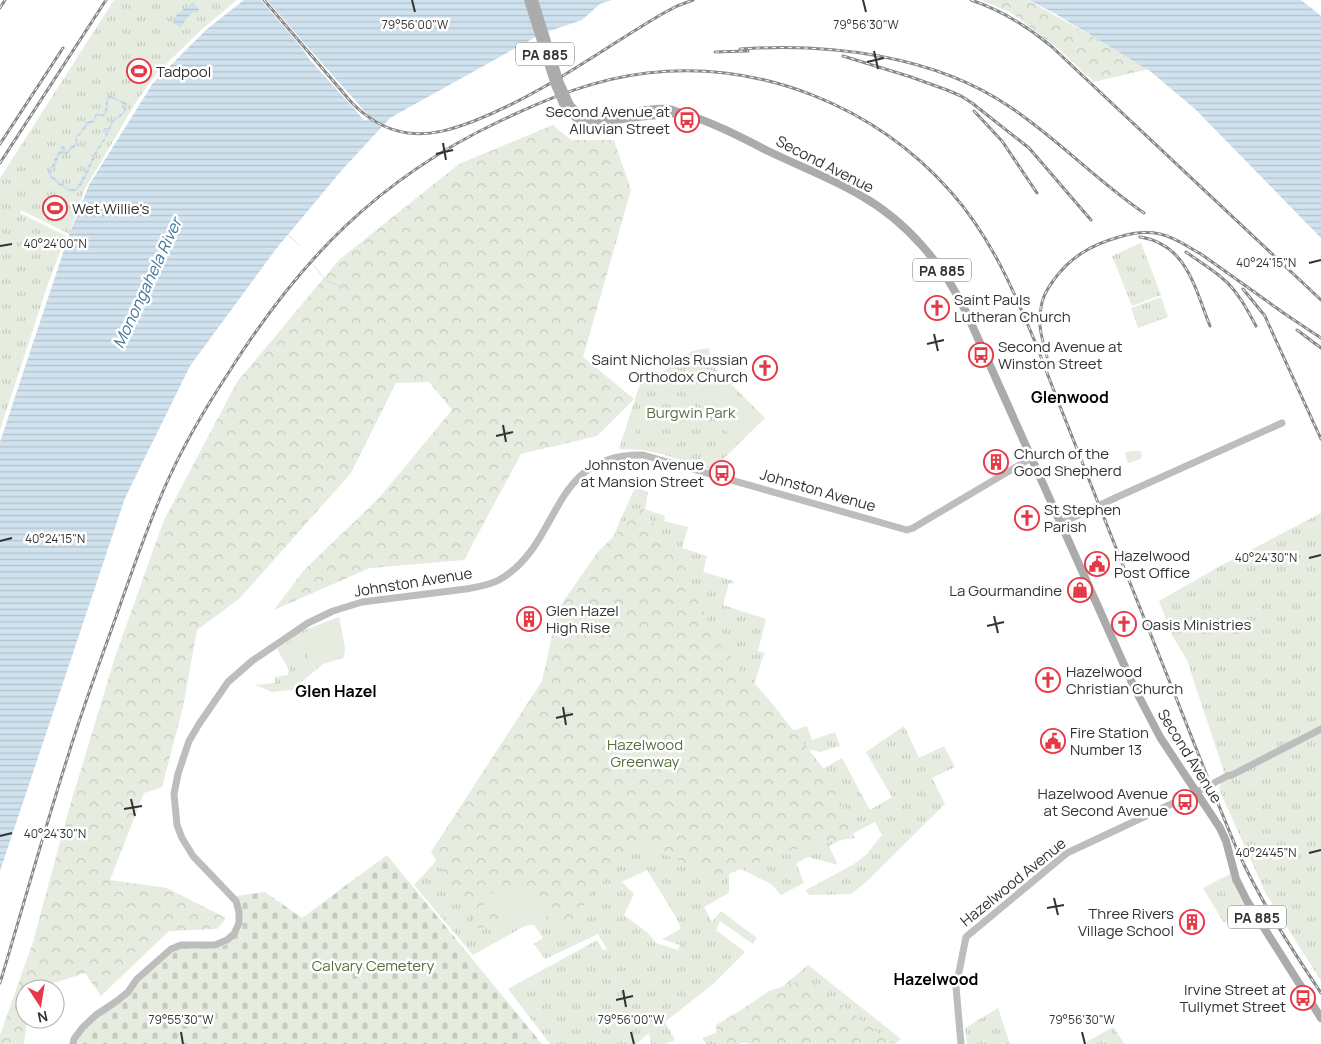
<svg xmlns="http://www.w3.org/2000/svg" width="1321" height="1044" font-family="Manrope,sans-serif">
  <defs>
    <pattern id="grass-tufts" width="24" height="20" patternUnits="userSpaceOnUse" patternTransform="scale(1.25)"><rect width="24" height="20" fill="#e6ecdf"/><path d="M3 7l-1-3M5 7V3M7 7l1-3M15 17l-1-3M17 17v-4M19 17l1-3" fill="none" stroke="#c6cbc0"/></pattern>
    <pattern id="forest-crowns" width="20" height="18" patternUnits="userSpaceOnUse" patternTransform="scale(1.25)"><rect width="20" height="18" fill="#e6ecdf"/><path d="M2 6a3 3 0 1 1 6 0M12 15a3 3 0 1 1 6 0" fill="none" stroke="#c6cbc0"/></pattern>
    <pattern id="cemetery-stones" width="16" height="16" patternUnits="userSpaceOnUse" patternTransform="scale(1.25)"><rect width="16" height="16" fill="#e6ecdf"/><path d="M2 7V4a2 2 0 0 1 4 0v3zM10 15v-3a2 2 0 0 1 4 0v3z" fill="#c6cbc0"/></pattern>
    <pattern id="water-rules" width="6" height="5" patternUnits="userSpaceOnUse" patternTransform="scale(1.25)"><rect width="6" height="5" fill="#cfe2ee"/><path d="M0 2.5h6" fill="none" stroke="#b2c2cd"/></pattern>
  </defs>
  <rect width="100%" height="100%" fill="#fff"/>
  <g fill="url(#grass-tufts)" fill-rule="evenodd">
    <path d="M114,0H237L201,30L156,74L136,102L85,189L69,234L21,210L20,213L66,236L48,284L0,430V178Z"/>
    <path d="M1141,243L1161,295L1132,306L1112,256Z"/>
    <path d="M1161,297L1168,317L1138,328L1131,308Z"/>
    <path d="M709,348L712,365L765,418L712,470L662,454L643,450L619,449L643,374L655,378L692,351Z"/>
    <path d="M1131,451H1140L1142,456L1140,459L1128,463L1125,453Z"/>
    <path d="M635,487L648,492L645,509L665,516L664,521L688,527L682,548L707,556L703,572L734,581L733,584L729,583L723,605L766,619L758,651L765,653L762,659L749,701L768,739L807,726L812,740L835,732L840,746L820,752L811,750L780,759L794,785L842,758L870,810L892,797L866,752L904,726L919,758L944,746L955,767L932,778L945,804L865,883L851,894L809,895L806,890L854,864L867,854L882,835L875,822L829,846L838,865L808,857L796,863L804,883L781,895L771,884L729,863V893L704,907L712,922L721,911L757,938L753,944L720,921L716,930L745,952L713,984L665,1022L675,1040L666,1044H651L649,1033L636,1044H550L508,989L597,940L603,950L607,949L598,934L545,959L534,944L543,938L532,922L473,955L414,885L501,791ZM647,870L677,919L681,929L662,939L680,945L678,950L656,943L647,932L624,915L634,894L622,882Z"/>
    <path d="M1321,513V981L1265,892L1219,789L1224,772L1187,660L1173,637L1159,601L1222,565Z"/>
    <path d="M339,617L345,648L344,658L323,664L292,690L272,692L255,685L275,683V677L288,675L289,670L277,649L302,631Z"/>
    <path d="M1230,874L1237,891L1246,910L1224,923L1203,888Z"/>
    <path d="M808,965L901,1039L894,1044H749L746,1039L738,1044H706L702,1038L739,1024Z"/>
    <path d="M998,1008L1010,1044H967L965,1028Z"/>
    <path d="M1113,1027L1125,1044H1083Z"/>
  </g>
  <g fill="url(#forest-crowns)">
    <path d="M981,0H1028L1149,69L1094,82L1059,49L1010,12Z"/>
    <path d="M553,125L571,140H614L631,190L583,357L634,399L597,436L521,454L464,560L370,568L274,610L304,570L378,499L452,410L429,382L396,383L351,473L239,599L197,630L183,707L162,787L144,793L110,880L167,888L226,918L217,929L169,931L101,996L85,973L41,987L40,989H25V1019H27L24,1044H0V1035L33,942L69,809L115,657L164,520L237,382L339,260L459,164Z"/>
    <path d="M642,508L680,560L718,642L770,701L832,779L855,838L813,844L769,858L721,877L635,843L570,923L478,928L431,852L542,681L558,609L597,553Z"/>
    <path d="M807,979L893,1044H767L765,1042L718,1044L716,1025L741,1010L769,991Z"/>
  </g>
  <path fill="url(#cemetery-stones)" d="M387,855L542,1044H76C81,1029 98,1017 110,1009C116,1005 122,1003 126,998C132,993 136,986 141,980C149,972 166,955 176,950C198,939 221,961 239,932C246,920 242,908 237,896L265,892L302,918Z"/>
  <g fill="#e6ecdf">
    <path d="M1160,299L1167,316L1158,319L1152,303Z"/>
    <path d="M713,371L755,415L732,437L690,392Z"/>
    <path d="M630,425L637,426L635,441L628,440Z"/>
    <rect x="670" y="428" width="9" height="15"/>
    <path d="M338,622L344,652L339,658L310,664L303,633L319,625Z"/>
    <path d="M300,639L304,658L303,662L294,666L290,657L283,646Z"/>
    <path d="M1226,879L1235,894L1229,899L1219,884L1220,882Z"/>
    <path d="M505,887H517L544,898L551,907L545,920L535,917L512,929L501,934L498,929L501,919L496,913L483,906L486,896Z"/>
    <path d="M1237,897L1244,910L1236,915L1229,902Z"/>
    <path d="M1227,904L1233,916L1225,921L1218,908Z"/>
  </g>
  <g fill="url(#water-rules)" fill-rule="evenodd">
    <path d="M244,0H612L600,4L582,20L541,34L390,118L342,170L276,249L190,366L125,498L0,871V442L69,235L89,185L153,83L207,29Z"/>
    <path d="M1029,0H1301L1321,16V238L1195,109L1150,71L1054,13Z"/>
    <path d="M192,3L196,5V6L199,9L198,12C189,12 185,21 181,28L173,23L177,14Z"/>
    <path d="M137,65H140L145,70V73L141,78L133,76L131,74L132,72Z"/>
    <path d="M110,96C114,97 125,101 127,104C127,117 115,117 112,125C108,135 103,143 97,153C93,160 84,186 77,190C68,195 56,182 50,177L48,174L49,170L52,166L55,158L60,150L63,151L60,148L62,146L66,148V151H67L69,148L76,143L75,137L80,133L86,122L93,120L96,113L102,114L104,113L106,106V98ZM110,98L124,104L125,108L120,115L112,120L108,129L105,128L102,131L105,133L106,132L105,137L95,152L89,165L77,187L74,189L68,188L52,176L51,171C56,167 57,159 61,153L67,154L78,144L77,137C85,133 85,124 94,122L97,115L103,116C109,113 108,106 108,99Z"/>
    <path d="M51,195L67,204L58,220L42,212Z"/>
  </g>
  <path fill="#fff" d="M261,0H267L305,44L369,116L387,126L385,128L368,119L365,121L310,60L301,47Z"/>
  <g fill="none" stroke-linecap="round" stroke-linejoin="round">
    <g stroke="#cfe2ee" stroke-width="1">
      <path d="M288,235L297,243"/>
      <path d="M298,244L299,245"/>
      <path d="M313,265L327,281L350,290"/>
    </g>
    <g stroke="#bdbdbd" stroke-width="7">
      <path d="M1115,498L1282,423"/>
      <path d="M1061,523L1096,507"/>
      <path d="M73,1044L74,1039L83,1027L96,1015L117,1001L128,992L137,979L171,949L181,945H215L227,940L234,934L239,923V912L236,901L193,856L182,838L177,825L174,794L178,774L189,741L199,724L228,682L252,661L308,623L333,611L362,602L466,589C477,587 490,585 499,580C563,544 548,453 643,455L907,530L913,528L1031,458"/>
      <path d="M961,1044L956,987L966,937L1067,853L1197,792L1227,776L1232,775L1321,729"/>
    </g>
    <g stroke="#ababab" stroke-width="8">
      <path d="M570,105C591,131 638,105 667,109C672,109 677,112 682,113C712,122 741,137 768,151C799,166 831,178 860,195C908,222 944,266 967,314L1134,687L1160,737L1220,828L1226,841L1236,879L1247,901L1321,1018"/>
      <path d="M564,106C570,114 577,120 586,122C600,124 616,120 629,118C645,116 661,115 677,113"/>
    </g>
    <defs>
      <g id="rail">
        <path d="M264,0L352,103C368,119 385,130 408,133C432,136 453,129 474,121C543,94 599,51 662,14L677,6L693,0"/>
        <path d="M971,0C1001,10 1027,26 1051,46L1321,300"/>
        <path d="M0,8L5,0"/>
        <path d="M740,49C830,43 934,55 1010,107C1058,139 1097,181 1144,213"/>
        <path d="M715,52L748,51"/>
        <path d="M843,56L911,77L947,90L961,96L972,103L1029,148L1091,220"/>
        <path d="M974,111L1002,141L1037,193"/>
        <path d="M0,144L63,48"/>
        <path d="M0,163L106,0"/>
        <path d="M1140,237C1187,244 1195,289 1210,326"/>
        <path d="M1186,252C1198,261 1211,268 1222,278C1237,290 1247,309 1256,326"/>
        <path d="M1243,289L1265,316L1268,323L1321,439"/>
        <path d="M1297,330L1321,348"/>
        <path d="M1047,357C1043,341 1037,325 1041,308C1042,298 1047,289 1053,281C1070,257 1091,245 1119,237C1132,233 1146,231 1160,234C1175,237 1188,247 1201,254L1285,314L1321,338"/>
        <path d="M0,983C23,907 44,831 68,756C81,713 97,670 112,628C130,578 146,528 168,480C185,442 206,407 229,372C299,261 378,179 498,122C546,99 594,79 647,73C761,60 875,106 951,192C991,237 1015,293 1038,349C1051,384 1065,419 1079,454C1110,534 1143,615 1175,695C1196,748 1216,800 1238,852C1261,902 1291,948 1321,993"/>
      </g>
    </defs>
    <use href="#rail" stroke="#888" stroke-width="3"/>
    <use href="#rail" stroke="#fff" stroke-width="1" stroke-dasharray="4" stroke-linecap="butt"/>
    <path stroke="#bdbdbd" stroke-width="7" d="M1096,507L1115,498"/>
    <g stroke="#ababab" stroke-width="8">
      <path d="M528,0L555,85L564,106"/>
      <path d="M534,0L560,83L570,105"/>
    </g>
  </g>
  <path fill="none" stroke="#333" stroke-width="2" d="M412,0L415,12M863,0L866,12M874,51L878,69M867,62L884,58M443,143L446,160M436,154L453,150M0,246L12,244M1309,263L1321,260M934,334L938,351M927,344L944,340M503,425L506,442M496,436L513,432M0,541L12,538M1309,558L1321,555M994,616L998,633M987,626L1004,622M563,707L566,725M556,718L573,714M131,799L135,816M124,809L142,806M0,836L12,833M1309,853L1321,850M1054,898L1058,915M1047,908L1064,905M623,990L626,1007M616,1000L633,996M181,1032L183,1044M631,1032L634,1044M1082,1032L1085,1044"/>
  <defs>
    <symbol id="stadium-ring" viewBox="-11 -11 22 22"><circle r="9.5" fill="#fff" stroke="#e63946" stroke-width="1.5"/><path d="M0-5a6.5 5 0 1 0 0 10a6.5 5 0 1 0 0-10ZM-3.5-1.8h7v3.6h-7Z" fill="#e63946"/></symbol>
    <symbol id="bus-ring" viewBox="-11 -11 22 22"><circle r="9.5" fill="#fff" stroke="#e63946" stroke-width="1.5"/><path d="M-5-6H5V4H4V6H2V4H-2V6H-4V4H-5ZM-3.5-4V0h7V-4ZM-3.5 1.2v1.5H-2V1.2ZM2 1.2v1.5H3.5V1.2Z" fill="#e63946"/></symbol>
    <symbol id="church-ring" viewBox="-11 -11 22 22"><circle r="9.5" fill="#fff" stroke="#e63946" stroke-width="1.5"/><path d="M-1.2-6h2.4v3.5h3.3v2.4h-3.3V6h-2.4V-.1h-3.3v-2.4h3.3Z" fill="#e63946"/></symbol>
    <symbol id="building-ring" viewBox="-11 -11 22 22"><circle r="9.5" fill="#fff" stroke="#e63946" stroke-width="1.5"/><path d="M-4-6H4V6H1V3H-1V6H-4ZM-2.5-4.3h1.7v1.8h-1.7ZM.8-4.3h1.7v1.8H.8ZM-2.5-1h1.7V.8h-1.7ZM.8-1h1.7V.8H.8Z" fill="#e63946"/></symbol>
    <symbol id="civic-ring" viewBox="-11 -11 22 22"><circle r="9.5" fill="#fff" stroke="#e63946" stroke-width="1.5"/><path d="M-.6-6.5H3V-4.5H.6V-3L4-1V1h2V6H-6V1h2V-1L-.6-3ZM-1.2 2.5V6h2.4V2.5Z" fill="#e63946"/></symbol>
    <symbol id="shop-ring" viewBox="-11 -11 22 22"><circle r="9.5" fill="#fff" stroke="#e63946" stroke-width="1.5"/><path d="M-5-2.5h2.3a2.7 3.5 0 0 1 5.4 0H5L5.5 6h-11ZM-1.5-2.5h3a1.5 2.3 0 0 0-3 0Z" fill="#e63946"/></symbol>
  </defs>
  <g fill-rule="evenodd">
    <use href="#stadium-ring" x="125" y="57" width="28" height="28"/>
    <use href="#bus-ring" x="673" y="106" width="28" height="28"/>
    <use href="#stadium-ring" x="41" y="194" width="28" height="28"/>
    <use href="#church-ring" x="923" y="294" width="28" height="28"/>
    <use href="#bus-ring" x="967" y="341" width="28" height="28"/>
    <use href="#church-ring" x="751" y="354" width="28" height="28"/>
    <use href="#building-ring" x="982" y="448" width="28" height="28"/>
    <use href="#bus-ring" x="708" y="459" width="28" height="28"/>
    <use href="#church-ring" x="1013" y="504" width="28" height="28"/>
    <use href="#civic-ring" x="1083" y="550" width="28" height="28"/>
    <use href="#shop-ring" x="1066" y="576" width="28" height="28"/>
    <use href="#building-ring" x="515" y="605" width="28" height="28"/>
    <use href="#church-ring" x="1110" y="610" width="28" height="28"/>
    <use href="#church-ring" x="1034" y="666" width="28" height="28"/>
    <use href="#civic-ring" x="1039" y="727" width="28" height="28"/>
    <use href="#bus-ring" x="1171" y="788" width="28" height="28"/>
    <use href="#building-ring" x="1178" y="908" width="28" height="28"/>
    <use href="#bus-ring" x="1289" y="984" width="28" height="28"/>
  </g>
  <g text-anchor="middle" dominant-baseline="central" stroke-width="5" stroke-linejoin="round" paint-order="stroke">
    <g fill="#fff" stroke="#707070" stroke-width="1">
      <rect x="516" y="42.5" width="58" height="23" rx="4"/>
      <rect x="913" y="258.5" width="58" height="23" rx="4"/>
      <rect x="1228" y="905.5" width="58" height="23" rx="4"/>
    </g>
    <g font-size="14" font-weight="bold" fill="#333">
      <text x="545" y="54">PA 885</text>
      <text x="942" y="270">PA 885</text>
      <text x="1257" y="917">PA 885</text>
    </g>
    <g font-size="15" fill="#333" stroke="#fff" text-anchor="start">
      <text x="156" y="71">Tadpool</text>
      <text x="670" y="111" text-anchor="end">Second Avenue at<tspan x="670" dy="17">Alluvian Street</tspan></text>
      <text x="72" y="208">Wet Willie's</text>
      <text x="954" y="299">Saint Pauls<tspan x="954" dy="17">Lutheran Church</tspan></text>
      <text x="998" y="346">Second Avenue at<tspan x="998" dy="17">Winston Street</tspan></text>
      <text x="748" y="359" text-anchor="end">Saint Nicholas Russian<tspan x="748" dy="17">Orthodox Church</tspan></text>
      <text x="1014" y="453">Church of the<tspan x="1014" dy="17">Good Shepherd</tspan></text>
      <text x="704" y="464" text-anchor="end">Johnston Avenue<tspan x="704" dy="17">at Mansion Street</tspan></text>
      <text x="1044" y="509">St Stephen<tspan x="1044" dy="17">Parish</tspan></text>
      <text x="1114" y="555">Hazelwood<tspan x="1114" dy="17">Post Office</tspan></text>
      <text x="1062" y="590" text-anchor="end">La Gourmandine</text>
      <text x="546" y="610">Glen Hazel<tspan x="546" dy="17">High Rise</tspan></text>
      <text x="1142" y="624">Oasis Ministries</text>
      <text x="1066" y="671">Hazelwood<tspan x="1066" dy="17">Christian Church</tspan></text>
      <text x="1070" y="732">Fire Station<tspan x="1070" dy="17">Number 13</tspan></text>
      <text x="1168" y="793" text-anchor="end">Hazelwood Avenue<tspan x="1168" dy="17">at Second Avenue</tspan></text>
      <text x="1174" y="913" text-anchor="end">Three Rivers<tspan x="1174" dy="17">Village School</tspan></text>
      <text x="1286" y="989" text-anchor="end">Irvine Street at<tspan x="1286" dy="17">Tullymet Street</tspan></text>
    </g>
    <g font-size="15" fill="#333" stroke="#fff">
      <text transform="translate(825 164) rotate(27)">Second Avenue</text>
      <text transform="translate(818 490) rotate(16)">Johnston Avenue</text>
      <text transform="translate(413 582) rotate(-9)">Johnston Avenue</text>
      <text transform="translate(1190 756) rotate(58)">Second Avenue</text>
      <text transform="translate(1013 882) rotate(-39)">Hazelwood Avenue</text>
    </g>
    <g font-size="15" fill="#56703f" stroke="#fff">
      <text x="691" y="412">Burgwin Park</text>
      <text x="645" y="744">Hazelwood<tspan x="645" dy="17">Greenway</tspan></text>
      <text x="373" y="965">Calvary Cemetery</text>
    </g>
    <g font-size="16" font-style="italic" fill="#3f7597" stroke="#fff">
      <text transform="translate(147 283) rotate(-65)">Monongahela River</text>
    </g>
    <g font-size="16" font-weight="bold" fill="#000" stroke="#fff">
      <text x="1070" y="397">Glenwood</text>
      <text x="336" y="691">Glen Hazel</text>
      <text x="936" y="979">Hazelwood</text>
    </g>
  </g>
  <g font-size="12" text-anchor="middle" fill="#333" stroke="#fff" stroke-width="5" stroke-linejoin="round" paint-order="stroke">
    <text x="415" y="29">79°56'00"W</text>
    <text x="866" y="29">79°56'30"W</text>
    <text x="55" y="248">40°24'00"N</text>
    <text x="1266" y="267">40°24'15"N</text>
    <text x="55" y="543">40°24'15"N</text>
    <text x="1266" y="562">40°24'30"N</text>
    <text x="55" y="838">40°24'30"N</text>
    <text x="1266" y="857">40°24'45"N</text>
    <text x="181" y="1024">79°55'30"W</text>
    <text x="631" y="1024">79°56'00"W</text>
    <text x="1082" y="1024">79°56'30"W</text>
  </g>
  <g transform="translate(40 1004) rotate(168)"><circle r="24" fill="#ffffff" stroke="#adadad"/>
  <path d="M0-4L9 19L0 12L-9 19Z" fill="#e63946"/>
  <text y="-8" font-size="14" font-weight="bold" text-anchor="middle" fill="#333333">N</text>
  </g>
</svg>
